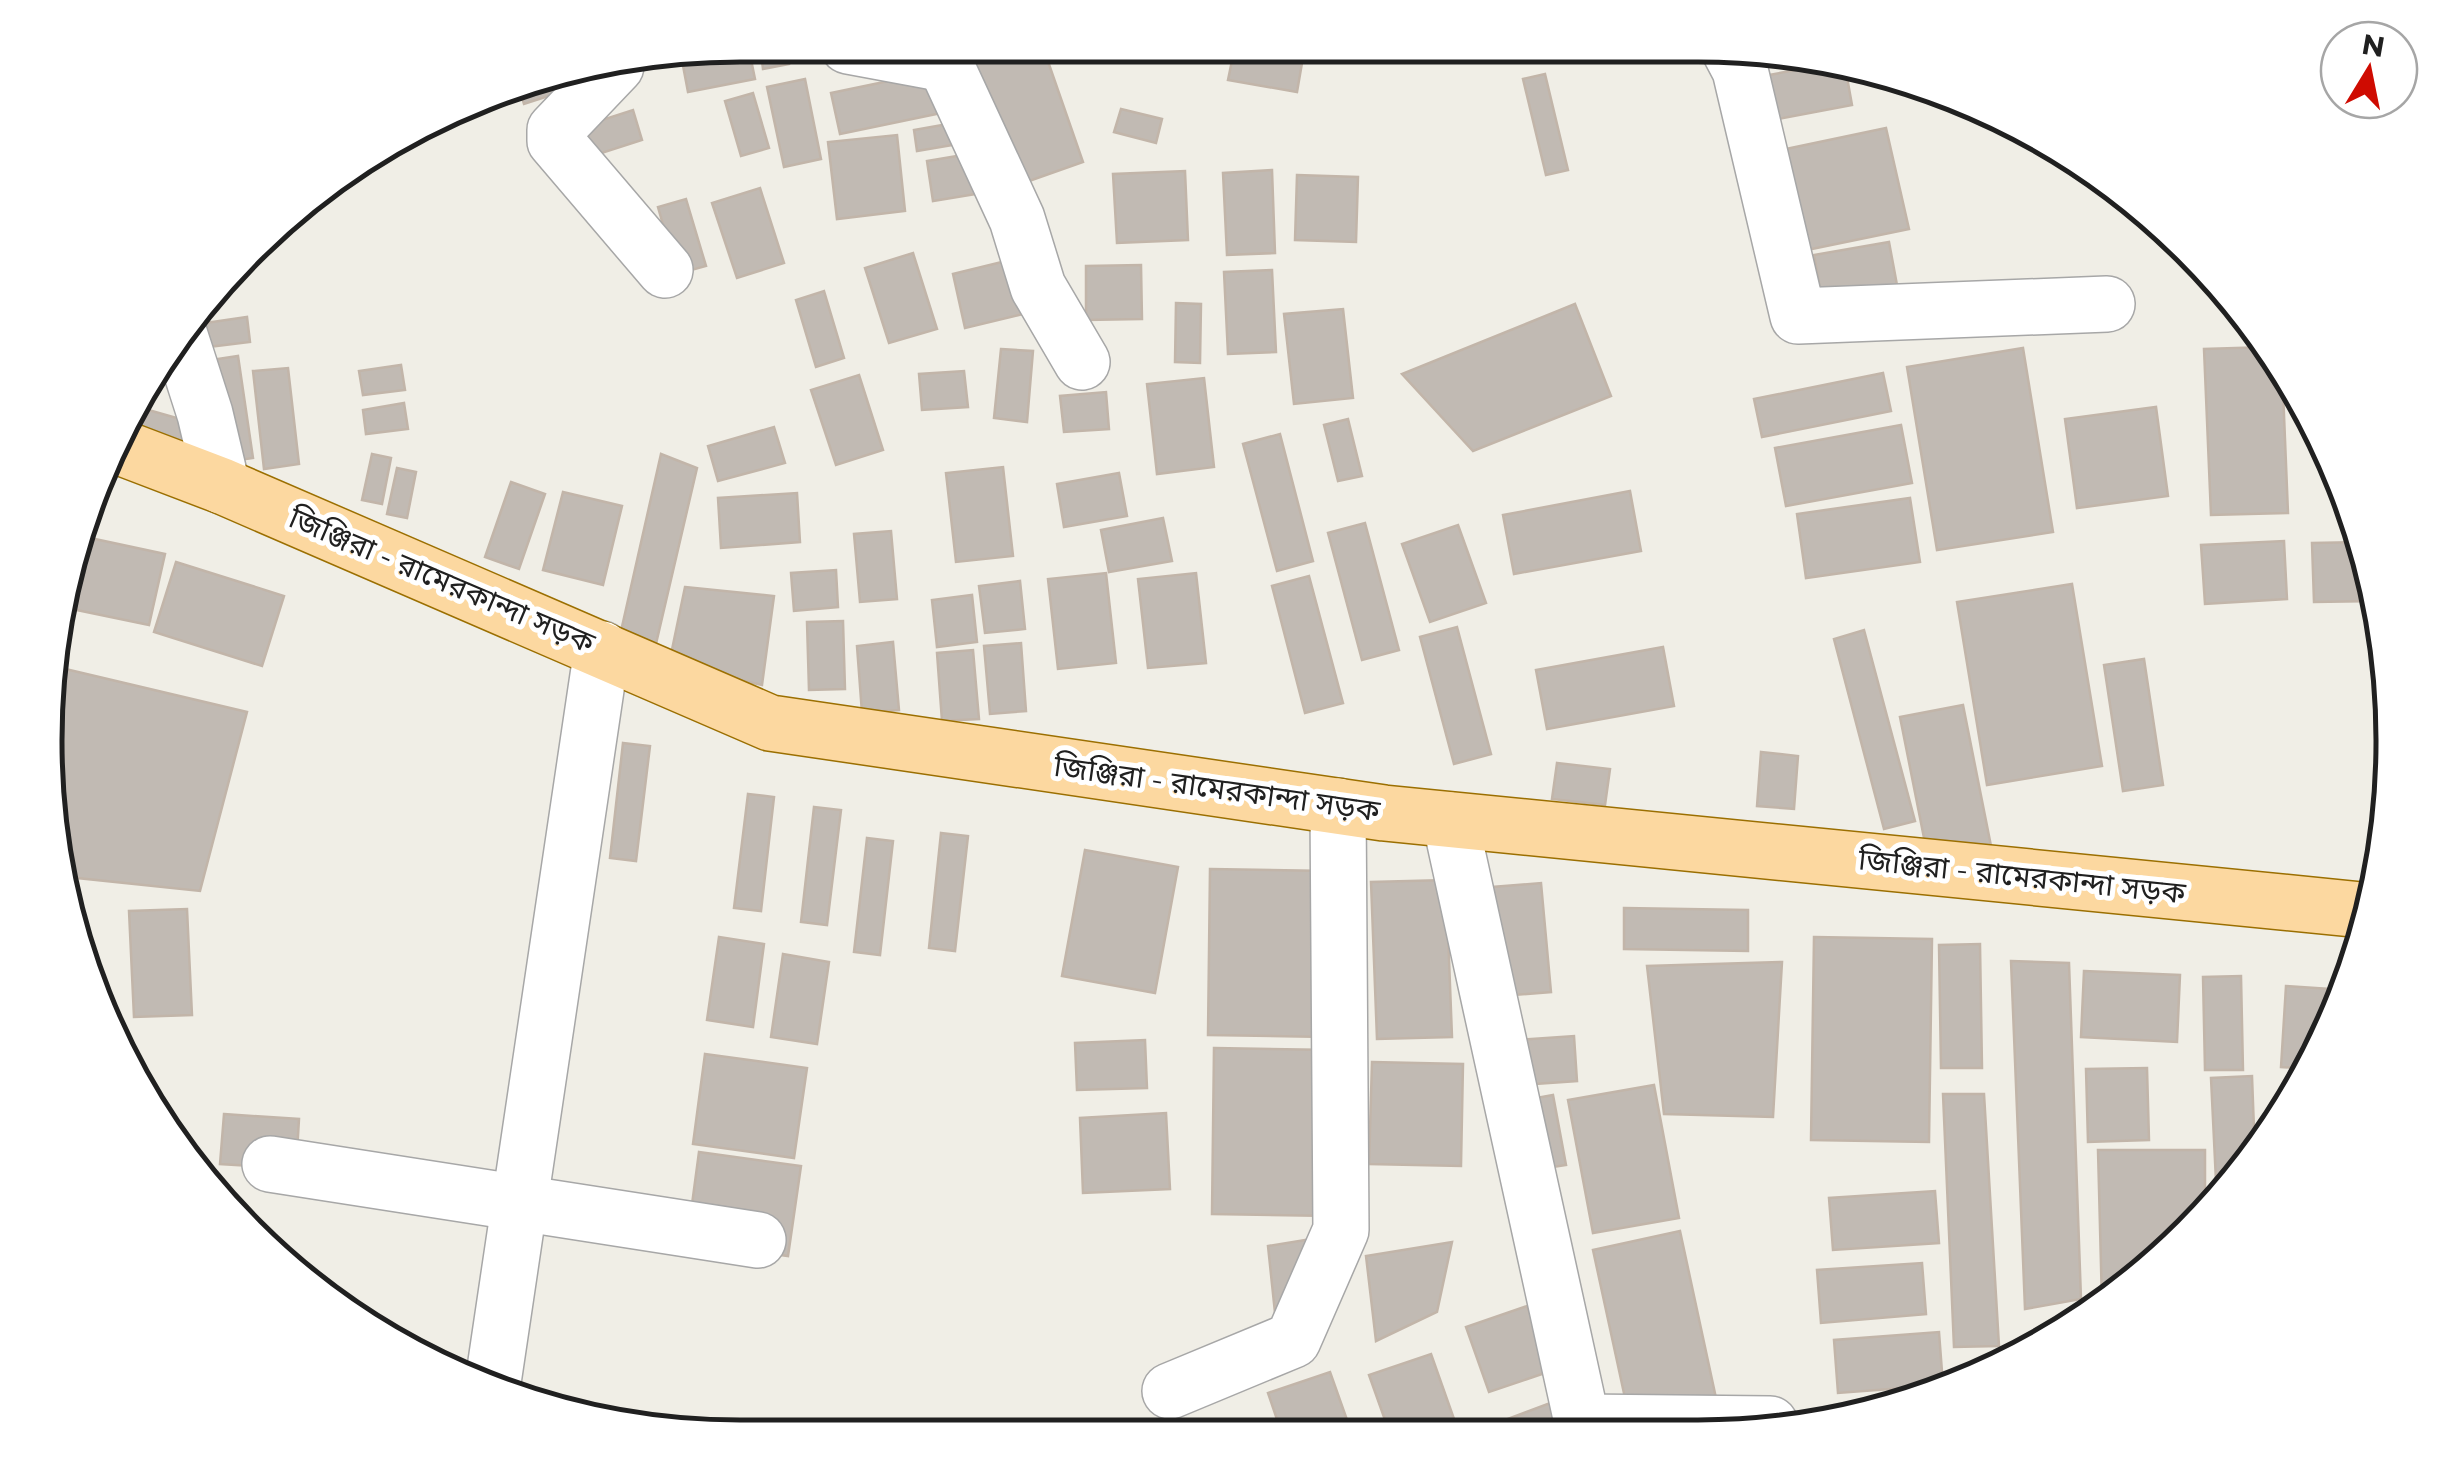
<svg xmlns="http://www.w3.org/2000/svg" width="2439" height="1482" font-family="Montserrat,'Noto Sans Bengali',sans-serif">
  <rect width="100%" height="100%" fill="#f0eee6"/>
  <g fill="#c1bab3" stroke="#c2b5a9" stroke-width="2.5">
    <path d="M748,45L755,79L688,92L681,55Z"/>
    <path d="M760,45H786L789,64L763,69Z"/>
    <path d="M963,46L1043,47L1083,162L1012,187Z"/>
    <path d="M1234,51L1302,63L1297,92L1228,80Z"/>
    <path d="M1832,63L1845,66L1852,105L1778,119L1769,75Z"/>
    <path d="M582,71L586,84L524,104L517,82Z"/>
    <path d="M937,71L946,112L840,134L831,93Z"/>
    <path d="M1545,74L1568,170L1546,175L1523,79Z"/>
    <path d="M805,79L821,159L784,167L767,87Z"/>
    <path d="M753,93L769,148L741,156L725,101Z"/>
    <path d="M1121,109L1162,119L1156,143L1114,132Z"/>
    <path d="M633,110L642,140L580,160L571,130Z"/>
    <path d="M965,121L970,142L917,151L914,130Z"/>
    <path d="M1886,128L1909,229L1807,250L1786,149Z"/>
    <path d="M897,135L905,211L837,219L828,142Z"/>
    <path d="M975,153L982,193L933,201L927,161Z"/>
    <path d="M1272,170L1275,253L1227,255L1223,173Z"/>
    <path d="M1185,171L1188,240L1117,243L1113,174Z"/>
    <path d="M1297,175L1358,177L1356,242L1295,240Z"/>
    <path d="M760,188L784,263L737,278L712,203Z"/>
    <path d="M686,199L706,266L677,274L658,207Z"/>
    <path d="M1889,242L1897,285L1822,300L1814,255Z"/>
    <path d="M913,253L937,329L889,343L865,268Z"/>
    <path d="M1014,259L1027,313L965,328L953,274Z"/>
    <path d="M1141,265L1142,319L1086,320V266Z"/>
    <path d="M1272,270L1276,352L1228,354L1224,272Z"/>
    <path d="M824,291L844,358L816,367L796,300Z"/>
    <path d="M1176,303L1201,304L1200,363L1175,362Z"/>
    <path d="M1575,304L1611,396L1473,451L1402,374Z"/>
    <path d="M1343,309L1353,398L1294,404L1284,314Z"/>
    <path d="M247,317L250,342L208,347L205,323Z"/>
    <path d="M2268,347L2282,366L2288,513L2211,515L2204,349Z"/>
    <path d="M2023,348L2053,532L1937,550L1907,367Z"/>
    <path d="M1001,349L1033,351L1027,422L994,418Z"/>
    <path d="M238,356L253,458L225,462L211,360Z"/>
    <path d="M401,365L405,390L363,395L359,371Z"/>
    <path d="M288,368L299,464L264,469L253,371Z"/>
    <path d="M964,371L968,407L922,410L919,374Z"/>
    <path d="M1883,373L1891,411L1762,437L1754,399Z"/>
    <path d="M859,375L883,450L836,465L811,390Z"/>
    <path d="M1204,378L1214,467L1157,474L1147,384Z"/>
    <path d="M1106,392L1109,429L1064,432L1060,396Z"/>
    <path d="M404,403L408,429L366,434L363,410Z"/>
    <path d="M138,407L191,422L182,451L130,436Z"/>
    <path d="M2156,407L2168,496L2077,508L2065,419Z"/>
    <path d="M1348,419L1362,476L1338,481L1324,425Z"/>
    <path d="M1901,425L1912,483L1786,506L1775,448Z"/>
    <path d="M774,427L785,463L718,481L708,446Z"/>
    <path d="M1280,434L1313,561L1277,571L1243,444Z"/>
    <path d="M372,454L391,458L382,504L362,500Z"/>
    <path d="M661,454L697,468L655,648L619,640Z"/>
    <path d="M1003,467L1013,556L956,562L946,473Z"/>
    <path d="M397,468L416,472L407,518L387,514Z"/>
    <path d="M1119,473L1127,516L1064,527L1057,484Z"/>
    <path d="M511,482L545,494L519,569L485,557Z"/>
    <path d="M1630,491L1641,551L1514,574L1503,515Z"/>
    <path d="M563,492L622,506L603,585L543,570Z"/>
    <path d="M797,493L800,542L721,548L718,498Z"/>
    <path d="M1910,498L1920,562L1806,578L1797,514Z"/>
    <path d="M1163,518L1172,561L1109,572L1101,530Z"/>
    <path d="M1365,523L1399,650L1362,660L1328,533Z"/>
    <path d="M1458,525L1486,603L1430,622L1402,544Z"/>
    <path d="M891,531L897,599L860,602L854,534Z"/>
    <path d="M81,536L165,554L149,625L67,608Z"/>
    <path d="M2284,541L2287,599L2205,604L2201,545Z"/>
    <path d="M2363,542L2377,601L2314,602L2312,543Z"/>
    <path d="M176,562L284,596L262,666L154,632Z"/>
    <path d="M836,570L838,607L794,611L791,573Z"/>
    <path d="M1106,573L1116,663L1058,669L1048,579Z"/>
    <path d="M1196,573L1206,663L1148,668L1138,579Z"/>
    <path d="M1309,576L1343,703L1305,713L1272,586Z"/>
    <path d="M1020,581L1025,629L985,633L979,586Z"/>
    <path d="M2072,584L2102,766L1987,785L1957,602Z"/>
    <path d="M685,587L774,596L762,685L669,664Z"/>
    <path d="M972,595L977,642L937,647L932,600Z"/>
    <path d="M843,621L845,689L809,690L807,622Z"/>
    <path d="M1457,627L1491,754L1454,764L1420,637Z"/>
    <path d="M1864,630L1915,821L1884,829L1834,639Z"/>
    <path d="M893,642L899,710L862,713L857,646Z"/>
    <path d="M1021,643L1026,711L990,714L984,646Z"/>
    <path d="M1663,647L1674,706L1547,729L1536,670Z"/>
    <path d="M973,650L979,719L942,721L937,653Z"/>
    <path d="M2144,659L2163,785L2123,791L2104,665Z"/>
    <path d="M57,667L247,712L200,891L68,877L45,740Z"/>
    <path d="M1963,705L1992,851L1929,863L1900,717Z"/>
    <path d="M623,743L650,746L636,861L610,858Z"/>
    <path d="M1761,752L1798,756L1794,809L1757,806Z"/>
    <path d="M1557,763L1610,769L1605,805L1552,799Z"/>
    <path d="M748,794L774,797L761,911L734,908Z"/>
    <path d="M814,807L841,810L827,925L801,922Z"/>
    <path d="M941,833L968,836L955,951L929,948Z"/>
    <path d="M867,838L893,841L880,955L854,952Z"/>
    <path d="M1085,850L1178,867L1155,993L1062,976Z"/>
    <path d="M1210,869L1329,871L1326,1037L1208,1035Z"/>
    <path d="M1446,880L1452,1037L1377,1039L1371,882Z"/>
    <path d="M1541,883L1551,992L1489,997L1480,888Z"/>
    <path d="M1624,908L1748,910V951L1624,949Z"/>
    <path d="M187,909L192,1015L134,1017L129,911Z"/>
    <path d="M719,937L764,944L753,1027L707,1020Z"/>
    <path d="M1814,937L1932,939L1929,1142L1811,1140Z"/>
    <path d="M1980,944L1982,1068H1941L1939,945Z"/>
    <path d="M783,954L829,962L817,1044L771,1037Z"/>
    <path d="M2011,961L2069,963L2081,1299L2025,1309Z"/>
    <path d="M1782,962L1773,1117L1664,1114L1647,966Z"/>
    <path d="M2084,971L2180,975L2177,1042L2081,1037Z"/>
    <path d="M2241,976L2243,1070H2205L2203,977Z"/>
    <path d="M2286,986L2344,990L2322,1048L2310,1069L2281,1067Z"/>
    <path d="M1574,1036L1577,1081L1507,1086L1504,1041Z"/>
    <path d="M1145,1040L1147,1088L1077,1090L1075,1043Z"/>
    <path d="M1214,1048L1332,1050L1330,1216L1212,1214Z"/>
    <path d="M705,1054L807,1068L794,1158L693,1144Z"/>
    <path d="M1372,1062L1463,1064L1461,1166L1369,1164Z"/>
    <path d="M2147,1068L2149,1140L2088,1142L2086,1069Z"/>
    <path d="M2252,1076L2255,1156L2235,1181H2216L2211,1078Z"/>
    <path d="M1654,1085L1679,1218L1593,1233L1568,1100Z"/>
    <path d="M1943,1094H1984L1999,1346L1954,1347Z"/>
    <path d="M1553,1095L1566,1165L1521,1172L1508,1103Z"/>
    <path d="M1166,1113L1170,1189L1083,1193L1080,1118Z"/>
    <path d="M224,1114L299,1119L296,1169L220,1164Z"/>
    <path d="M2098,1150H2205V1213L2156,1265L2102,1304Z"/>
    <path d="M699,1152L801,1166L788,1256L687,1242Z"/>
    <path d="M1935,1191L1939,1243L1833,1250L1829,1198Z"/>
    <path d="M1680,1231L1722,1426L1633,1435L1593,1250Z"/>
    <path d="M1354,1232L1277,1332L1268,1246Z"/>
    <path d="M1452,1242L1437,1312L1376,1341L1366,1256Z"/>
    <path d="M1922,1263L1926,1314L1821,1323L1817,1270Z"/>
    <path d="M1527,1306L1551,1371L1489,1392L1466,1327Z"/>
    <path d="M1939,1332L1943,1385L1838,1393L1834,1340Z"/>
    <path d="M1431,1354L1454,1419L1409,1434H1390L1369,1375Z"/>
    <path d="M1330,1372L1352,1434H1282L1268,1393Z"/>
    <path d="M1566,1397L1580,1435L1468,1434Z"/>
  </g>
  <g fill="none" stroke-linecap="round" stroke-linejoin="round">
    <defs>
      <g id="minor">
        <path d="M848,46L945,64"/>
        <path d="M937,46L1017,219L1038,287L1082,362"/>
        <path d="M1730,51L1740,70L1798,316L2107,304"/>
        <path d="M616,66L555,130V141L665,270"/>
        <path d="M180,336L205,414L222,486"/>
        <path d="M1450,820L1582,1422L1770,1424L1774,1431"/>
        <path d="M270,1164L758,1240"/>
        <path d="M492,1389L602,649"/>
        <path d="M1170,1391L1293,1340L1341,1230L1338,806"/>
      </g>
      <path id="major" d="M117,446L222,486L770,723L1384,813L2372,911"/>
    </defs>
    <use href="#minor" stroke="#a7a7a7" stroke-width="58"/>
    <use href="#major" stroke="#9b6f01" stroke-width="58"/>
    <use href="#minor" stroke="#fff" stroke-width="55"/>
    <use href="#major" stroke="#fcd8a0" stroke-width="55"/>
  </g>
  <g text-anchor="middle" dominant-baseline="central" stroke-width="10" stroke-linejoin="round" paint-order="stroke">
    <g font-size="30" fill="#202020" stroke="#fff">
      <text transform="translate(442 580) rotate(23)">জিঞ্জিরা - রামেরকান্দা সড়ক</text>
      <text transform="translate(1217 788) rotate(8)">জিঞ্জিরা - রামেরকান্দা সড়ক</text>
      <text transform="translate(2022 876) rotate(6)">জিঞ্জিরা - রামেরকান্দা সড়ক</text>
    </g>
  </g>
  <path d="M0 0H2439V1482H0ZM740 62H1698A678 678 0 0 1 2376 740V742A678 678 0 0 1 1698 1420H740A678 678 0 0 1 62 742V740A678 678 0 0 1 740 62Z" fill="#fff" fill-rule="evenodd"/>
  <path fill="none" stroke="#202020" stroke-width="5" d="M740 62H1698A678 678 0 0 1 2376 740V742A678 678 0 0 1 1698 1420H740A678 678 0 0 1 62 742V740A678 678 0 0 1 740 62Z"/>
  <g transform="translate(2369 70) rotate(10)"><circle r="48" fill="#ffffff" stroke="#a6a6a6" stroke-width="2.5"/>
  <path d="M0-8L18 38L0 25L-18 38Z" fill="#cf0b01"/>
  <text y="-15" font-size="28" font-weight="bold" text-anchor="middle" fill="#202020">N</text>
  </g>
</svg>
